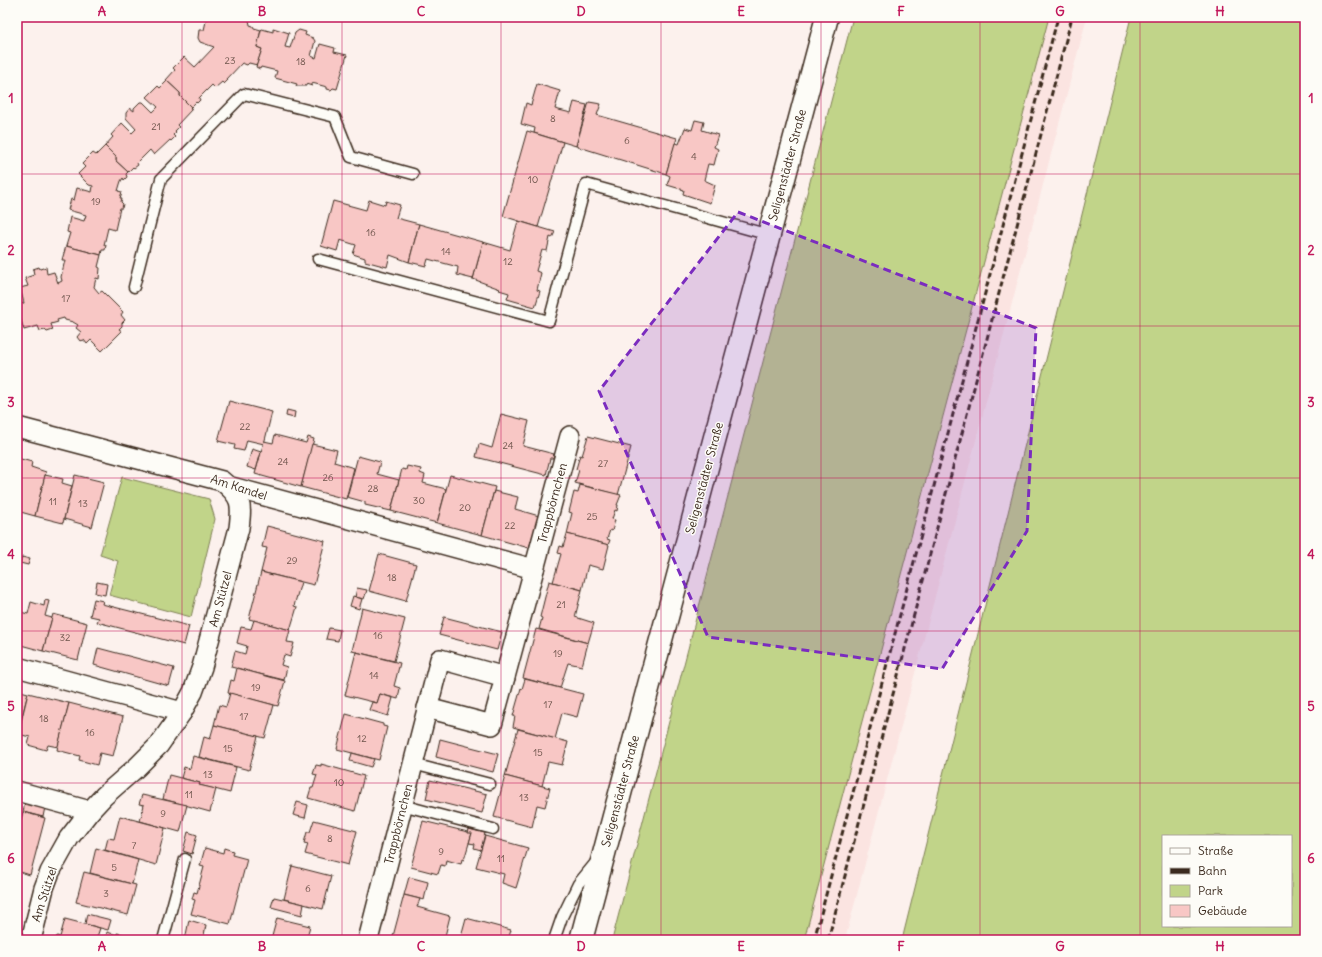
<svg xmlns="http://www.w3.org/2000/svg" width="1322" height="957" font-family="Delius,sans-serif">
  <rect width="100%" height="100%" fill="#fcf1ed"/>
  <filter id="ink" filterUnits="userSpaceOnUse"><feTurbulence type="fractalNoise" baseFrequency=".025" numOctaves="2"/><feDisplacementMap in="SourceGraphic" scale="8" xChannelSelector="R" yChannelSelector="G"/><feConvolveMatrix kernelMatrix="1 2 1 2 8 2 1 2 1" color-interpolation-filters="sRGB"/></filter>
  <g filter="url(#ink)">
    <path fill="#fbe4e1" d="M1049,17H1087L845,940H804Z"/>
    <g fill="#c1d489" stroke="#7e7f54" fill-rule="evenodd">
      <path d="M853,17H1049L804,940H612Z"/>
      <path d="M1131,17H1305V940H902ZM1163,836H1291V926H1163Z"/>
      <path d="M122,477L209,499L215,519L191,617L109,595L118,561L100,555Z"/>
    </g>
    <g fill="#f8c7c5" stroke="#3b2a1e">
      <path d="M207,17H253L254,19L249,20L250,25L253,26L254,28L261,30L257,47L262,49L257,65L249,63L247,65L242,63L227,79L228,80L224,84L222,82L215,88L212,85L199,98L200,100L197,103L196,102L191,107L180,96V93L166,80L175,70L173,68L184,57L195,67L214,47L200,42L198,38L199,30H204Z"/>
      <path d="M273,28L289,33L285,47L290,48L295,33L299,30L306,32L305,35L313,38L315,41L311,56L316,58L320,44L335,48L334,52L347,55L337,89L333,88L331,90L327,89V87L312,83V86L306,84V86H296L297,84L275,78L277,71L261,67L260,69L256,67L262,49L257,47L261,30L262,29L273,32Z"/>
      <path d="M167,81L180,93V96L191,107L190,108L192,109L177,125L179,127L175,131L176,132L173,135L175,137L171,141L170,140L154,155L150,150L137,163L138,165L134,168L133,167L128,172L116,161V157L105,146L113,137L111,135L122,123L132,133L136,129L126,118V113L130,108L134,111V108L140,102H143L153,112L158,107L147,97L158,86L160,88Z"/>
      <path d="M537,84L560,91L555,109L571,113L574,102L587,105L576,146L534,133L535,128L521,124L526,103L531,105Z"/>
      <path d="M589,102L601,104L597,115L677,138L666,174L576,146Z"/>
      <path d="M695,120L704,122L702,130L718,135L714,147L718,149L714,165L708,164L704,180L715,185L710,203L683,194L684,190L667,185L670,176L666,174L675,143L679,144L685,128L692,130Z"/>
      <path d="M527,131L563,142L538,227L503,216Z"/>
      <path d="M105,146L116,157V161L128,172L126,174L127,177L124,180L123,178L121,181L118,191L122,192L120,198H122L121,202L123,204L122,208H120L115,230L108,228L104,245H106L105,250H102L101,255L66,246L70,233L67,232L70,217L84,221L86,215L68,210L71,199L74,200L77,188L92,192L93,186L89,185L78,174L85,167L82,164L93,153L96,155Z"/>
      <path d="M369,200L385,205L386,201L400,205L396,218L419,224L409,262L390,255L387,267L365,261V258L353,254L356,245L340,240L337,251L321,246L333,201L366,210Z"/>
      <path d="M518,221L555,232L552,238L550,237L547,251L542,250L536,271L541,273L537,290L540,291L535,307L507,299L509,293L499,290L500,289L473,279L483,242L510,250Z"/>
      <path d="M419,224L483,242L473,279L457,275L458,267L428,259L426,266L409,262Z"/>
      <path d="M66,246L101,255L98,267L100,268L99,279L96,278L94,287L99,293L102,291L123,312L121,315L125,320L122,323V326L119,329L122,331L102,351L91,340L87,344L84,340L80,341L77,337L81,332L76,328L78,325L73,322L65,320L64,318L57,320L58,322L51,324L53,330L47,332L45,330L40,331L38,326L24,330L17,307V305L24,303L20,288L28,286L25,278L34,275L33,269L39,267L40,269L46,267L47,274L54,272L58,283L62,281L61,277L65,260H62Z"/>
      <path d="M229,401L272,412L264,444L247,440L244,451L234,449L235,445L218,441Z"/>
      <path d="M287,410L295,412L294,418L286,416Z"/>
      <path d="M501,414L529,421L523,446L554,454L553,458H550L546,475L476,457L479,444L492,448Z"/>
      <path d="M275,435L306,443L308,437L314,439L301,487L255,474L264,441L273,443Z"/>
      <path d="M588,436L631,447L618,495L575,483L579,470L576,469L580,455L582,456Z"/>
      <path d="M312,444L337,450L334,462L354,468L346,499L301,487Z"/>
      <path d="M252,449L261,452L256,470L247,467Z"/>
      <path d="M358,456L380,462L377,474L399,480L391,511L365,505V502L347,497Z"/>
      <path d="M17,458L32,462L31,467L46,472L35,516L17,511Z"/>
      <path d="M407,466L421,469L420,473L425,475L423,483L446,489L437,523L391,511L402,469L406,470Z"/>
      <path d="M45,475L63,479L62,483L72,486L63,523L35,516Z"/>
      <path d="M75,475L104,482L92,527L64,519Z"/>
      <path d="M450,475L495,487L482,535L437,523Z"/>
      <path d="M580,485L621,495L617,505H618L617,511L615,510L612,519L615,520L612,531L610,530L607,539L610,540L608,545L567,534L572,513L569,512L574,492L578,493Z"/>
      <path d="M494,491L518,497L515,509L539,516L529,548L482,535Z"/>
      <path d="M267,526L325,541L314,585L261,572L267,548L262,547Z"/>
      <path d="M567,534L609,545L603,569L588,565L582,590L553,582L561,554L558,553L560,546L563,547Z"/>
      <path d="M379,554L416,564L406,601L369,591Z"/>
      <path d="M22,557L30,559L28,565L20,563Z"/>
      <path d="M261,572L301,582L294,606L297,607L290,630L249,619Z"/>
      <path d="M549,581L582,590L575,617L594,623L588,643L539,629L542,618L540,617Z"/>
      <path d="M97,582L107,584L105,595L95,593Z"/>
      <path d="M357,588L367,590L364,599L355,597Z"/>
      <path d="M353,596L362,599L359,609L350,606Z"/>
      <path d="M94,599L103,601L102,604L189,626L184,645L97,622L99,618L90,616Z"/>
      <path d="M45,600L49,601L45,616L52,618L43,651L17,644V611L28,614L31,602L44,606Z"/>
      <path d="M362,608L405,619L394,661L352,651Z"/>
      <path d="M53,614L87,623L78,660L43,651Z"/>
      <path d="M444,617L502,632L497,650L439,635Z"/>
      <path d="M254,620L290,630L287,642L294,643L290,657L284,655L281,665L287,667L284,680L231,667L235,651L245,654L247,646L237,643L241,627L251,629Z"/>
      <path d="M329,628L340,630L338,641L326,639Z"/>
      <path d="M536,629L588,643L582,666L568,663L560,688L523,678Z"/>
      <path d="M98,648L174,668L169,686L94,665Z"/>
      <path d="M356,652L400,663L394,686L400,688L398,699L380,694L377,703L345,695Z"/>
      <path d="M237,668L285,681L278,706L228,693L231,680L234,681Z"/>
      <path d="M525,679L583,694L577,717L562,713L555,739L513,727L515,716H513L521,688L522,689Z"/>
      <path d="M17,690L28,693L18,732H17Z"/>
      <path d="M28,693L69,703L58,747L48,745L46,750L28,745L30,737L18,734Z"/>
      <path d="M230,693L274,705L265,738L214,725L219,705L226,707Z"/>
      <path d="M380,694L393,698L388,716L369,710L372,702L377,703Z"/>
      <path d="M69,703L123,717L113,756L100,753L97,765L79,760L80,756L57,750Z"/>
      <path d="M346,714L383,724V726L387,727L379,760L337,749Z"/>
      <path d="M214,725L258,736L249,770L199,757L204,737L210,739Z"/>
      <path d="M518,729L568,742L562,765L548,762L542,786L505,776Z"/>
      <path d="M440,739L498,754L493,772L436,757Z"/>
      <path d="M352,753L374,759L371,767L350,761Z"/>
      <path d="M193,756L236,767L230,793L199,785L200,783L181,778L184,767L190,769Z"/>
      <path d="M321,764L364,776L355,811L308,798L311,788H313L317,775L313,774L316,765L321,766Z"/>
      <path d="M169,775L200,783L199,785L216,789L210,812L163,799Z"/>
      <path d="M505,776L550,788L545,807L537,805L532,827L494,817Z"/>
      <path d="M430,780L487,794L482,813L426,799Z"/>
      <path d="M142,795L187,805L180,832L140,821L144,805L139,804Z"/>
      <path d="M25,802L45,807L43,817L23,812Z"/>
      <path d="M297,802L308,805L305,818L293,815Z"/>
      <path d="M23,812L45,818L30,875L17,871V818L21,819Z"/>
      <path d="M120,816L165,828L156,865L105,850L108,838L114,839Z"/>
      <path d="M314,820L357,831L348,865L305,854L308,844L304,843L307,832H310Z"/>
      <path d="M423,821L472,833L464,860L462,859L461,864L446,860L445,866L441,865L438,874L411,867Z"/>
      <path d="M469,829L485,833L481,850L474,848L475,844L469,843L472,833H468Z"/>
      <path d="M188,832L197,835L192,854L183,851Z"/>
      <path d="M485,836L528,848L516,888L502,883L504,874L476,867Z"/>
      <path d="M96,848L138,860L132,884L90,873Z"/>
      <path d="M205,848L223,853L224,848L233,851L232,855L247,859L230,924L191,914L195,900L192,899L194,892L197,893L204,867L200,866Z"/>
      <path d="M292,866L331,876L323,909L284,899Z"/>
      <path d="M84,872L136,885L128,915L76,902Z"/>
      <path d="M409,877L428,882L424,900L404,895Z"/>
      <path d="M404,895L420,899L417,907L450,916L444,940L430,936L429,940H392Z"/>
      <path d="M274,897L304,904L302,915L271,907Z"/>
      <path d="M87,914L111,920L108,930L85,924Z"/>
      <path d="M277,918L310,926L306,940H271Z"/>
      <path d="M466,918L511,930L508,940H460Z"/>
      <path d="M65,919L100,928L96,940H56L57,936L60,937Z"/>
      <path d="M189,920L206,925L203,940H185Z"/>
      <path d="M107,932L117,935V933L146,940H105Z"/>
    </g>
    <g fill="none" stroke-linecap="round" stroke-linejoin="round">
      <defs>
        <g id="service">
          <path d="M318,259L549,321L586,184L769,235"/>
          <path d="M134,287L161,179L244,94L335,117L351,157L413,174"/>
          <path d="M413,764L490,784"/>
          <path d="M402,805L493,829"/>
          <path d="M163,940L185,859"/>
          <path d="M554,940L562,917L578,884L596,862"/>
        </g>
        <g id="minor">
          <path d="M17,427L222,481C242,497 242,504 239,528L202,667L193,692L182,712L159,745L137,767L104,796L90,811L69,838L50,872L44,888L31,940"/>
          <path d="M228,486L534,569"/>
          <path d="M17,667L182,712"/>
          <path d="M427,708L492,725L505,677"/>
          <path d="M17,791L90,811"/>
          <path d="M368,940L440,659L505,677L570,436"/>
        </g>
        <path id="tertiary" d="M581,940L827,17"/>
      </defs>
      <use href="#service" stroke="#3b2a1e" stroke-width="13"/>
      <use href="#minor" stroke="#3b2a1e" stroke-width="22"/>
      <use href="#tertiary" stroke="#3b2a1e" stroke-width="25"/>
      <use href="#service" stroke="#fdfcf7" stroke-width="10"/>
      <use href="#minor" stroke="#fdfcf7" stroke-width="19"/>
      <use href="#tertiary" stroke="#fdfcf7" stroke-width="22"/>
      <g stroke="#3b2a1e" stroke-width="3" stroke-dasharray="6 3" stroke-linecap="butt">
        <path d="M814,940L1058,17"/>
        <path d="M828,940L1072,17"/>
      </g>
    </g>
  </g>
  <path fill="#7b2cbf" fill-opacity="0.2" stroke="#7b2cbf" stroke-width="3" stroke-dasharray="8 5" stroke-linejoin="round" d="M738,212L1036,328L1027,531L942,669L708,637L599,391Z"/>
  <path fill="none" stroke="#c2185b" stroke-width="1" stroke-opacity="0.55" d="M182,17V940M342,17V940M501,17V940M661,17V940M821,17V940M980,17V940M1140,17V940M17,174H1305M17,326H1305M17,478H1305M17,631H1305M17,783H1305"/>
  <g text-anchor="middle" dominant-baseline="central" stroke-width="3" stroke-linejoin="round" paint-order="stroke">
    <g font-size="10" fill="#6a5148">
      <text x="230" y="60">23</text>
      <text x="301" y="61">18</text>
      <text x="553" y="118">8</text>
      <text x="156" y="126">21</text>
      <text x="627" y="140">6</text>
      <text x="694" y="156">4</text>
      <text x="533" y="179">10</text>
      <text x="96" y="201">19</text>
      <text x="371" y="232">16</text>
      <text x="446" y="251">14</text>
      <text x="508" y="261">12</text>
      <text x="66" y="298">17</text>
      <text x="245" y="426">22</text>
      <text x="508" y="445">24</text>
      <text x="283" y="461">24</text>
      <text x="603" y="463">27</text>
      <text x="328" y="477">26</text>
      <text x="373" y="488">28</text>
      <text x="419" y="500">30</text>
      <text x="53" y="501">11</text>
      <text x="83" y="503">13</text>
      <text x="465" y="507">20</text>
      <text x="592" y="516">25</text>
      <text x="510" y="525">22</text>
      <text x="292" y="560">29</text>
      <text x="392" y="577">18</text>
      <text x="561" y="604">21</text>
      <text x="378" y="635">16</text>
      <text x="65" y="637">32</text>
      <text x="558" y="653">19</text>
      <text x="374" y="675">14</text>
      <text x="256" y="687">19</text>
      <text x="548" y="704">17</text>
      <text x="244" y="716">17</text>
      <text x="44" y="718">18</text>
      <text x="90" y="732">16</text>
      <text x="362" y="738">12</text>
      <text x="228" y="748">15</text>
      <text x="538" y="752">15</text>
      <text x="208" y="774">13</text>
      <text x="339" y="782">10</text>
      <text x="189" y="794">11</text>
      <text x="524" y="797">13</text>
      <text x="163" y="813">9</text>
      <text x="330" y="838">8</text>
      <text x="134" y="845">7</text>
      <text x="441" y="851">9</text>
      <text x="501" y="858">11</text>
      <text x="114" y="867">5</text>
      <text x="308" y="888">6</text>
      <text x="106" y="893">3</text>
    </g>
    <g font-size="12" fill="#3b2a1e" stroke="#fdfcf7">
      <text transform="translate(787 165) rotate(-75)">Seligenstädter Straße</text>
      <text transform="translate(704 478) rotate(-75)">Seligenstädter Straße</text>
      <text transform="translate(239 487) rotate(18)">Am Kandel</text>
      <text transform="translate(552 503) rotate(-75)">Trappbörnchen</text>
      <text transform="translate(220 599) rotate(-75)">Am Stützel</text>
      <text transform="translate(620 791) rotate(-75)">Seligenstädter Straße</text>
      <text transform="translate(398 824) rotate(-76)">Trappbörnchen</text>
      <text transform="translate(44 894) rotate(-72)">Am Stützel</text>
    </g>
  </g>
  <rect width="1322" height="957" fill="none" stroke="#fdfcf7" stroke-width="44"/>
  <rect x="1162" y="835" width="130" height="92" fill="#fdfcf7" stroke="#afa8a0"/>
  <rect x="1170" y="848" width="20" height="6" fill="#fdfcf7" stroke="#afa8a0"/>
  <text x="1198" y="855" font-size="12" fill="#3b2a1e">Straße</text>
  <rect x="1170" y="868" width="20" height="6" fill="#3b2a1e" stroke="#afa8a0"/>
  <text x="1198" y="875" font-size="12" fill="#3b2a1e">Bahn</text>
  <rect x="1170" y="885" width="20" height="12" fill="#c1d489" stroke="#afa8a0"/>
  <text x="1198" y="895" font-size="12" fill="#3b2a1e">Park</text>
  <rect x="1170" y="905" width="20" height="12" fill="#f8c7c5" stroke="#afa8a0"/>
  <text x="1198" y="915" font-size="12" fill="#3b2a1e">Gebäude</text>
  <rect x="22" y="22" width="1278" height="913" fill="none" stroke="#c2185b" stroke-width="1.5"/>
  <g font-size="13" text-anchor="middle" font-weight="bold" fill="#c2185b">
    <text x="102" y="16">A</text>
    <text x="262" y="16">B</text>
    <text x="421" y="16">C</text>
    <text x="581" y="16">D</text>
    <text x="741" y="16">E</text>
    <text x="901" y="16">F</text>
    <text x="1060" y="16">G</text>
    <text x="1220" y="16">H</text>
    <text x="11" y="103">1</text>
    <text x="1311" y="103">1</text>
    <text x="11" y="255">2</text>
    <text x="1311" y="255">2</text>
    <text x="11" y="407">3</text>
    <text x="1311" y="407">3</text>
    <text x="11" y="559">4</text>
    <text x="1311" y="559">4</text>
    <text x="11" y="711">5</text>
    <text x="1311" y="711">5</text>
    <text x="11" y="863">6</text>
    <text x="1311" y="863">6</text>
    <text x="102" y="951">A</text>
    <text x="262" y="951">B</text>
    <text x="421" y="951">C</text>
    <text x="581" y="951">D</text>
    <text x="741" y="951">E</text>
    <text x="901" y="951">F</text>
    <text x="1060" y="951">G</text>
    <text x="1220" y="951">H</text>
  </g>
</svg>
